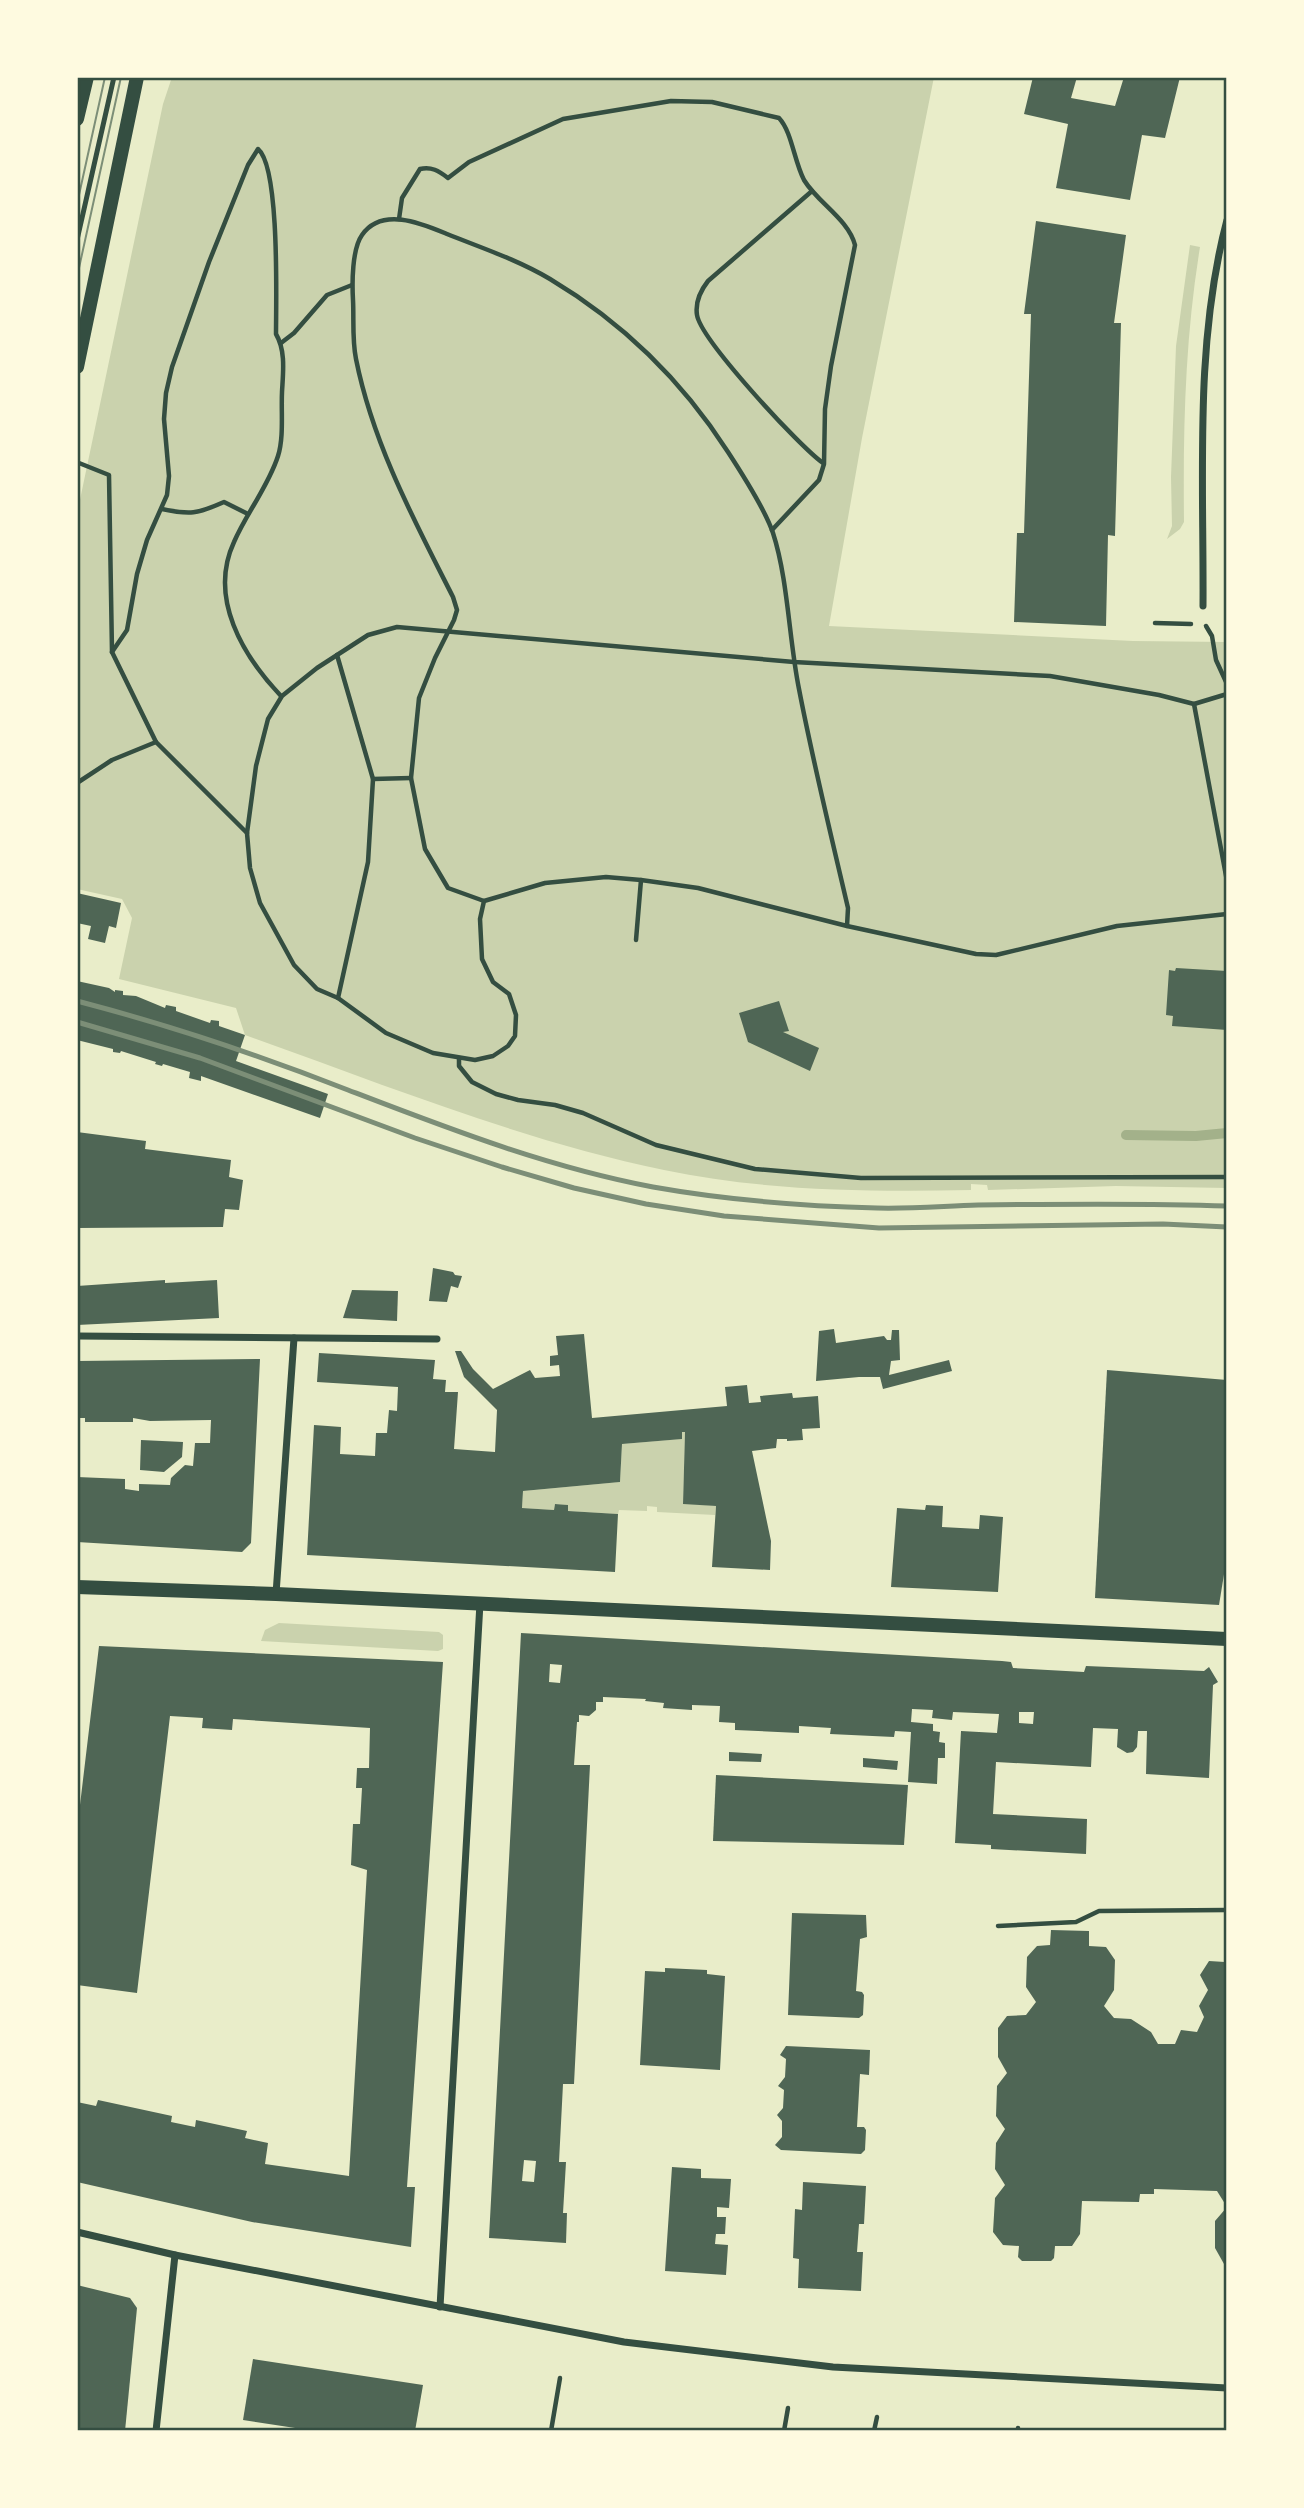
<svg xmlns="http://www.w3.org/2000/svg" width="1304" height="2508" font-family="Merriweather,serif">
  <rect width="100%" height="100%" fill="#e9edc9"/>
  <g fill="#cad2ad">
    <path d="M172,77H934L862,438L829,626L1133,641L1227,642V1188L1116,1186L988,1190L987,1185L971,1184V1190C869,1192 764,1191 664,1170C520,1140 383,1084 245,1035L236,1008L119,979L132,918L122,899L77,889V514L163,104Z"/>
    <path d="M1190,245L1200,247C1185,339 1183,428 1184,522L1180,529L1167,539L1172,526L1171,477L1176,346Z"/>
    <path d="M682,1432H685L683,1503L716,1506L715,1515L657,1512V1507L647,1506V1511L619,1510L618,1514L568,1511V1505L555,1504L554,1510L522,1508L523,1491L620,1482L622,1444L681,1439Z"/>
    <path d="M279,1623L439,1632L443,1635V1649L438,1651L261,1641L265,1630Z"/>
  </g>
  <g fill="none" stroke-linecap="round" stroke-linejoin="round">
    <path stroke="#a3b18a" stroke-width="10" d="M1126,1135L1196,1136L1227,1133"/>
  </g>
  <g fill="#4f6655" fill-rule="evenodd">
    <path d="M1033,77H1077L1071,98L1115,106L1124,77H1180L1165,138L1142,135L1130,200L1056,188L1068,124L1024,114Z"/>
    <path d="M1036,221L1126,235L1114,323H1121L1115,536L1108,535L1106,626L1014,622L1017,533H1024L1031,314H1024Z"/>
    <path d="M77,893L121,903L116,928L109,926L105,943L88,939L91,926L77,923Z"/>
    <path d="M1176,968L1227,971V1030L1172,1026L1173,1016L1166,1015L1169,970L1175,971Z"/>
    <path d="M77,981L109,988L115,992V990L123,991V995L136,996L165,1008L166,1005L176,1007V1011L210,1023L211,1020L219,1021V1026L245,1035L236,1061L328,1094L320,1118L201,1076V1081L189,1078L190,1072L163,1064L162,1066L155,1064L156,1062L121,1051L120,1053L113,1052V1049L77,1040Z"/>
    <path d="M779,1001L789,1031L783,1032L819,1048L810,1071L748,1042L739,1013Z"/>
    <path d="M77,1132L146,1141L145,1149L231,1160L229,1177L243,1180L239,1210L225,1209L223,1227L77,1228Z"/>
    <path d="M433,1268L453,1272L455,1275L462,1276L458,1288L451,1286L447,1302L429,1301Z"/>
    <path d="M165,1280V1283L217,1280L219,1318L77,1325V1286Z"/>
    <path d="M352,1290L398,1291L397,1321L343,1318Z"/>
    <path d="M834,1329L836,1343L884,1336L887,1340H891L892,1330H899L900,1360L891,1361L889,1375L949,1360L952,1371L883,1389L880,1377H859L816,1381L819,1331Z"/>
    <path d="M584,1334L592,1418L727,1406L725,1387L747,1385L749,1403L761,1402L760,1396L792,1393L793,1398L818,1396L820,1428L802,1429L803,1440L787,1441V1439H777L776,1448L752,1451L771,1541L770,1570L712,1567L716,1506L683,1504L685,1432H682V1439L622,1444L620,1482L523,1491L522,1508L554,1510L555,1504L568,1505V1511L618,1514L615,1572L307,1555L314,1425L341,1427L340,1454L375,1456L376,1433H387L389,1410L397,1411L398,1387L317,1382L319,1353L435,1360L433,1379L446,1380L445,1392H458L454,1449L495,1452L497,1410L464,1377L455,1351H461L473,1369L493,1389L530,1370L535,1378L560,1376L559,1365L550,1366V1356L558,1355L556,1336Z"/>
    <path d="M260,1359L251,1543L242,1552L77,1542V1477L125,1479V1489L139,1491V1484L170,1485L171,1478L185,1465L193,1466L195,1443H210L211,1420L150,1421L133,1418V1422H85V1418H77V1361Z"/>
    <path d="M1107,1370L1227,1380V1556L1219,1605L1095,1598Z"/>
    <path d="M141,1440L183,1442L182,1457L164,1472L140,1470Z"/>
    <path d="M926,1505L943,1506L942,1527L979,1529L980,1515L1003,1517L998,1592L891,1587L897,1508L925,1510Z"/>
    <path d="M521,1633L1002,1661L1011,1662L1013,1668L1084,1672L1086,1666L1204,1671L1209,1667L1218,1682L1213,1685L1209,1778L1146,1774L1147,1731H1138L1137,1747L1133,1752L1127,1753L1117,1747L1118,1729L1093,1728L1091,1767L996,1762L993,1814L1087,1819L1086,1854L991,1849V1845L955,1843L961,1731L997,1733L999,1714L953,1712L952,1720L932,1718L933,1710L912,1709L911,1722L933,1724V1731L940,1732L939,1742L945,1743V1758H938L937,1784L908,1782L911,1732L895,1731L894,1737L830,1734L831,1728L799,1726V1733L735,1730V1723L719,1722L720,1706L692,1705V1710L663,1708L664,1703L645,1701L646,1699L603,1697V1702H596V1710L589,1716L579,1715V1722H577L574,1765H590L574,2084H563L559,2162H566L563,2213H567L566,2243L489,2238ZM550,1664L562,1665L560,1683L549,1682ZM1019,1712H1034L1033,1724L1019,1723ZM524,2160L536,2161L534,2182L522,2181Z"/>
    <path d="M99,1646L443,1662L407,2187H415L411,2247L252,2222L77,2182V2102L96,2106L98,2100L172,2116L171,2122L195,2127L196,2120L247,2131L245,2138L268,2143L265,2164L349,2176L367,1870L351,1865L353,1824H360L362,1788H356L357,1768H369L370,1728L233,1719L232,1730L202,1728L203,1718L170,1716L137,1993L77,1985V1830Z"/>
    <path d="M729,1752L762,1754L761,1762L729,1761Z"/>
    <path d="M863,1758L898,1761L897,1770L863,1767Z"/>
    <path d="M716,1775L908,1785L904,1845L713,1841Z"/>
    <path d="M792,1913L866,1915L867,1937L860,1939L856,1991L862,1992L864,1995L863,2015L859,2018L788,2015Z"/>
    <path d="M1051,1930L1089,1931V1946L1106,1947L1115,1960L1114,1990L1104,2006L1114,2018L1131,2019L1151,2032L1158,2044H1175L1181,2030L1197,2032L1204,2017L1199,2006L1208,1990L1200,1975L1209,1961L1225,1962L1227,1958V2264H1224L1215,2248V2221L1227,2207L1217,2191L1154,2189V2194H1140L1139,2202L1082,2201L1080,2234L1072,2246H1055L1054,2258L1051,2261H1022L1018,2257L1019,2246L1003,2245L993,2232L995,2198L1005,2185L995,2169L996,2143L1005,2129L996,2116L997,2086L1007,2073L998,2057V2028L1007,2016L1026,2015L1036,2002L1026,1987L1027,1957L1037,1946L1050,1945Z"/>
    <path d="M665,1968L707,1970V1974L725,1976L720,2070L640,2065L645,1971L665,1972Z"/>
    <path d="M786,2046L870,2050L869,2075L860,2074L857,2127H864L866,2130L865,2150L861,2154L781,2150L775,2145L782,2137V2121L777,2115L783,2108L784,2090L778,2086L785,2077L786,2059L780,2055Z"/>
    <path d="M672,2167L701,2169V2178L731,2179L729,2208L717,2207V2217H726L725,2234H716L715,2244L728,2245L726,2275L665,2271Z"/>
    <path d="M803,2182L866,2186L864,2224H859L857,2252H863L861,2291L798,2288L799,2259L793,2258L795,2209L802,2210Z"/>
    <path d="M77,2285L130,2298L137,2308L125,2431H77Z"/>
    <path d="M253,2359L423,2385L415,2431H315L243,2420Z"/>
  </g>
  <g fill="none" stroke-linecap="round" stroke-linejoin="round">
    <g stroke="#344e41" stroke-width="4.5">
      <path d="M812,191L708,281C701,290 695,302 697,315C701,340 800,447 823,463"/>
      <path d="M399,219L402,198L420,169C431,166 439,171 448,178L469,162L563,119L671,101L712,102L779,118C792,132 794,161 804,180C818,203 848,219 855,245L831,366L825,409L824,464L819,480L772,530"/>
      <path d="M281,343L294,333L327,295L352,285"/>
      <path d="M79,463L109,475L112,652L156,742L247,833"/>
      <path d="M162,509C190,515 197,514 224,502L248,514"/>
      <path d="M1155,623L1191,624"/>
      <path d="M1206,626L1212,636L1216,660L1227,684"/>
      <path d="M112,652L127,630L137,574L147,540L167,495L169,476L164,419L166,393L172,367L209,262L248,165L258,149C280,167 276,302 276,334C286,351 283,373 282,392C281,412 284,437 278,456C268,487 247,512 234,542C208,598 243,656 281,696"/>
      <path d="M337,655L373,779L368,862L338,998"/>
      <path d="M1227,694L1194,704L1159,695L1050,676L794,662L397,627L368,635L317,668L282,696L268,719L256,766L247,833L250,868L260,903L294,965L317,989L338,998L386,1033L433,1053L475,1060L493,1056L508,1046L515,1036L516,1015L509,994L493,982L482,959L480,919L484,901L545,883L606,877L641,880L698,888L847,926L976,954L996,955L1117,926L1227,914"/>
      <path d="M1194,704L1227,881"/>
      <path d="M373,779L411,778"/>
      <path d="M77,783L112,760L156,742"/>
      <path d="M484,901L448,888L425,849L411,778L419,698L435,658L454,620L457,610L453,597C414,520 373,444 356,359C352,340 354,319 353,300C352,283 352,249 362,235C382,206 423,224 447,234C482,248 518,260 550,279C622,322 683,382 728,452C741,472 766,512 773,533C788,579 789,640 799,689C813,762 831,835 848,908L847,926"/>
      <path d="M636,940L641,880"/>
      <path d="M459,1059V1066L472,1082L496,1094L518,1100L555,1105L583,1113L656,1145L755,1169L861,1178L1227,1177"/>
      <path d="M998,1926L1076,1922L1099,1911L1227,1910"/>
      <path d="M551,2431L560,2378"/>
      <path d="M784,2431L788,2408"/>
      <path d="M874,2431L877,2417"/>
      <path d="M1018,2431V2428"/>
    </g>
    <path stroke="#344e41" stroke-width="5" d="M77,240L114,77"/>
    <g stroke="#344e41" stroke-width="7">
      <path d="M1203,606C1204,479 1194,344 1227,220"/>
      <path d="M77,1336L437,1339"/>
      <path d="M276,1594L294,1338"/>
      <path d="M77,2232L175,2255L624,2342L833,2367L1227,2388"/>
      <path d="M440,2307L480,1603"/>
      <path d="M156,2431L175,2255"/>
    </g>
    <g stroke="#344e41" stroke-width="14">
      <path d="M77,119L87,77"/>
      <path d="M77,367L137,77"/>
      <path d="M77,1587L276,1594L1227,1639"/>
    </g>
    <g stroke="#7c8e77" stroke-width="2">
      <path d="M77,204L105,77"/>
      <path d="M77,277L121,77"/>
    </g>
    <g stroke="#7c8e77" stroke-width="5">
      <path d="M77,1001C169,1025 259,1055 348,1090C447,1128 547,1167 653,1187C726,1200 802,1206 877,1208C910,1209 944,1206 978,1205C1061,1204 1144,1203 1227,1206"/>
      <path d="M77,1022L200,1058L415,1138L502,1167L574,1188L646,1204L724,1216L879,1228L1163,1224L1227,1227"/>
    </g>
  </g>
  <rect width="1304" height="2508" fill="none" stroke="#fefae0" stroke-width="158"/>
  <rect x="79" y="79" width="1146" height="2350" fill="none" stroke="#344e41" stroke-width="2.5"/>
</svg>
